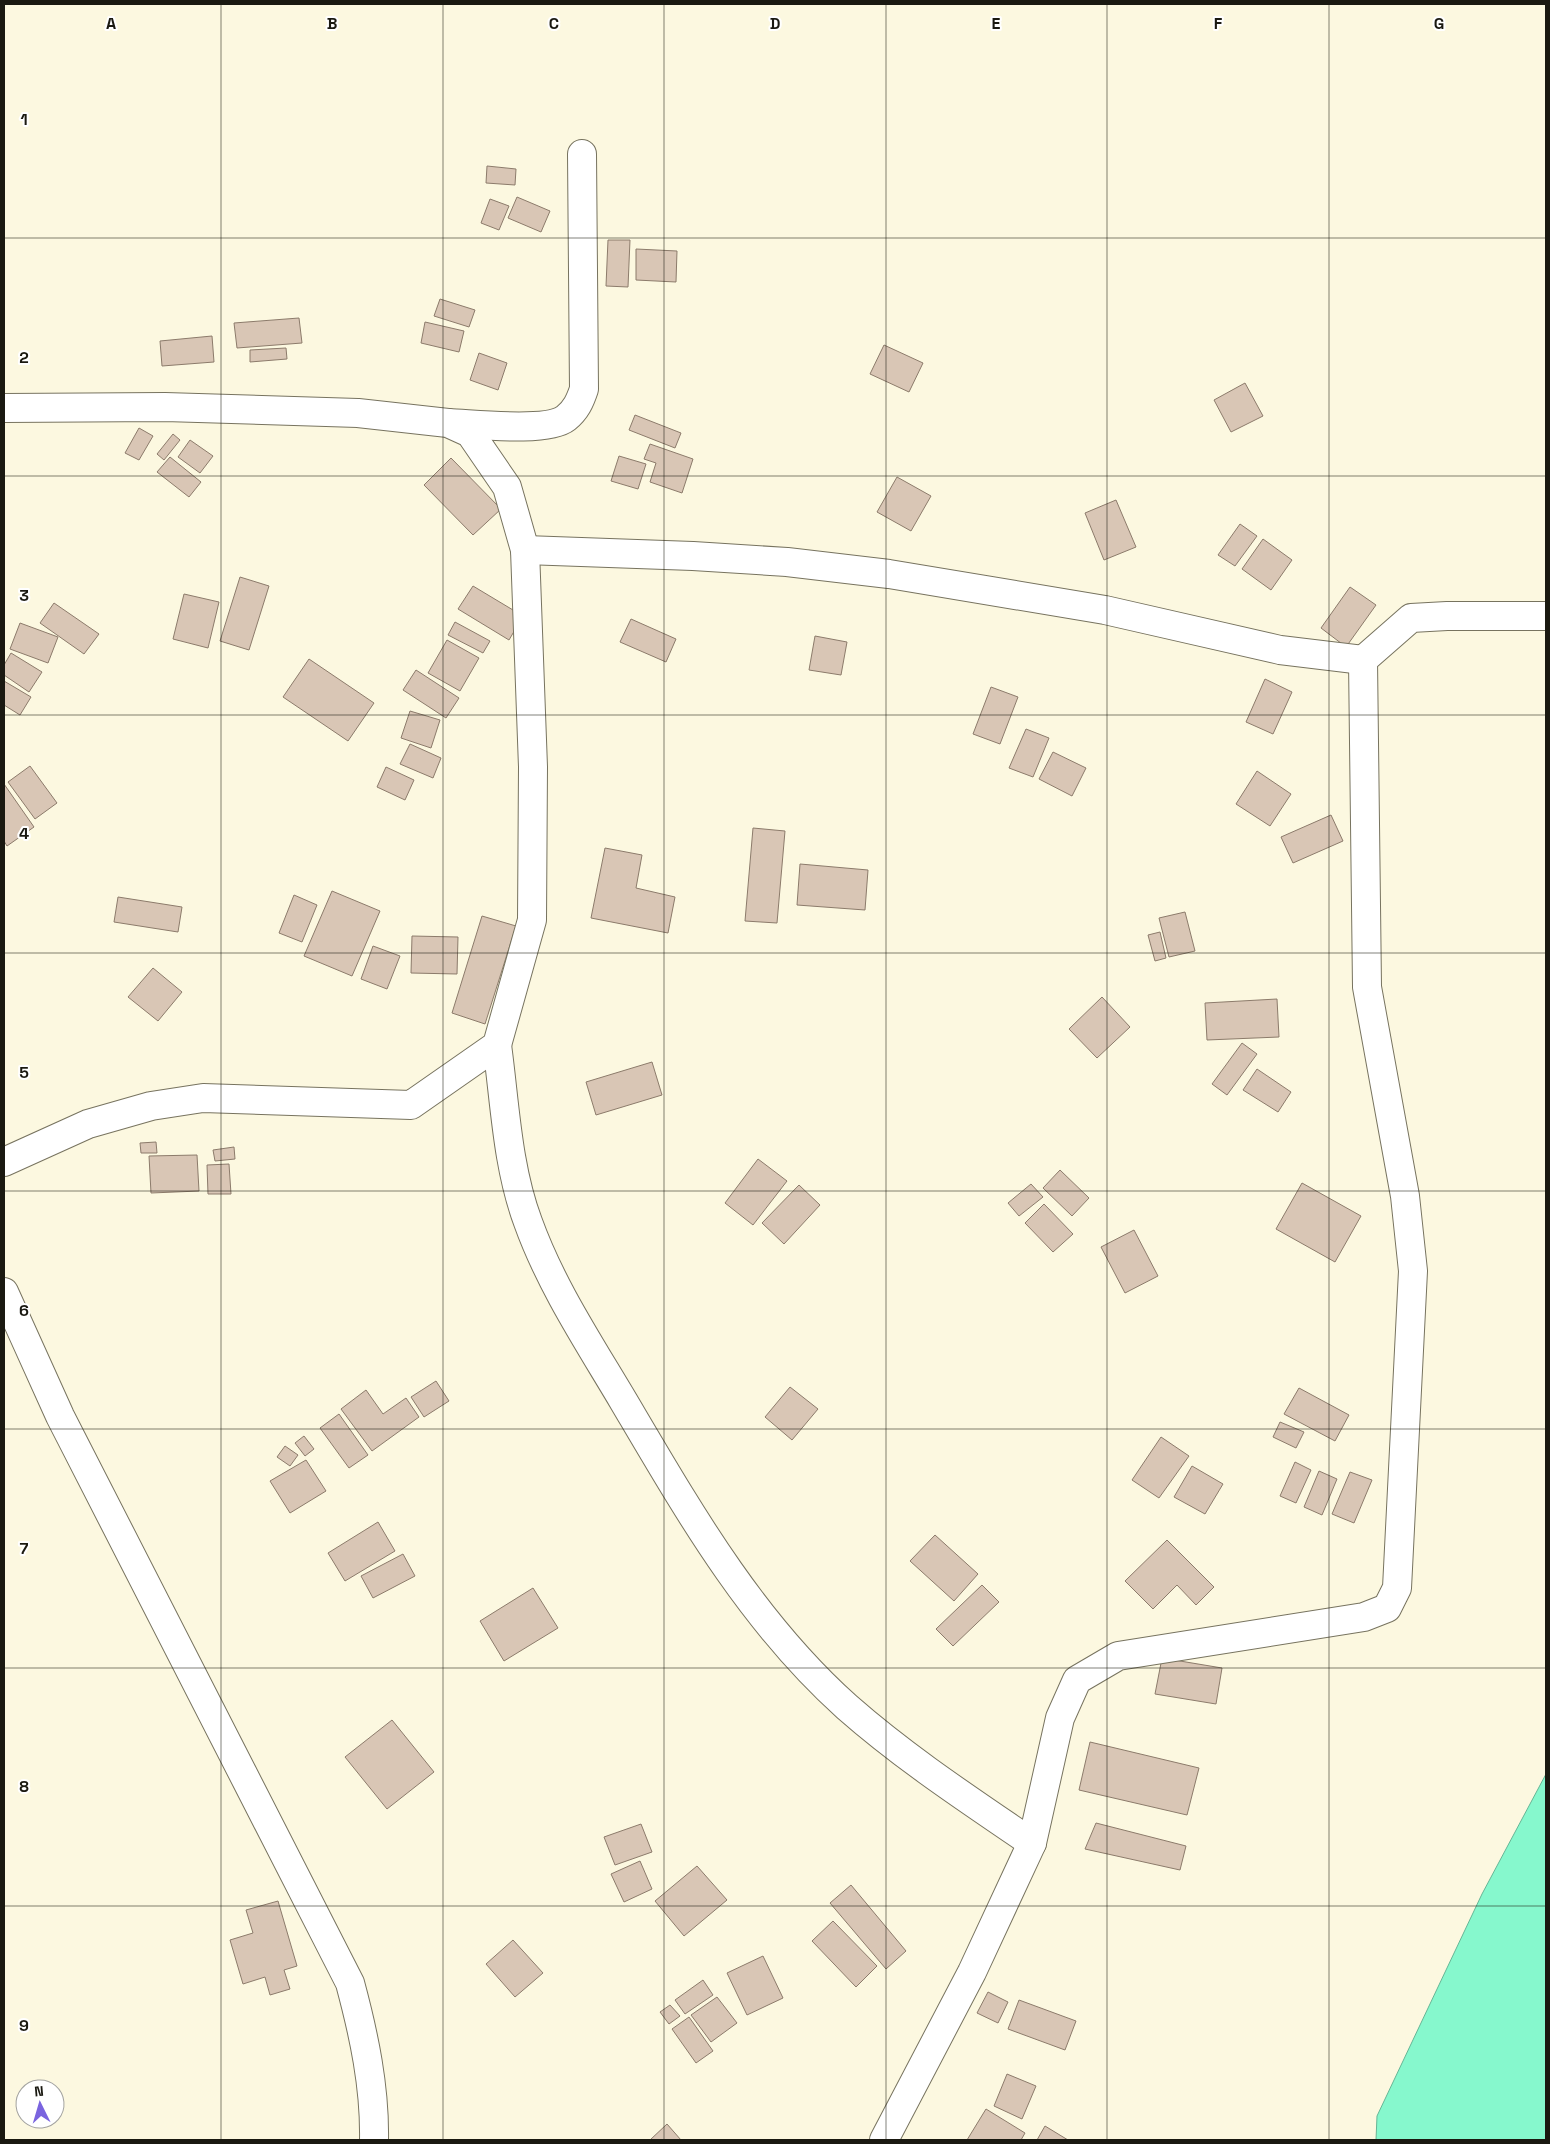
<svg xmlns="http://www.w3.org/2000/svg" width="1550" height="2144" font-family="'Space Grotesk',sans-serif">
  <rect width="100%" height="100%" fill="#fcf8e0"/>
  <path fill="#86f8cd" stroke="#66b595" d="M1546,1774V2140H1376L1377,2116L1482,1894Z"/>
  <g fill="#d9c6b5" stroke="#8c7b6b">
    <path d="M487,166L516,169L515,185L486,183Z"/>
    <path d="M517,197L550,211L541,232L508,218Z"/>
    <path d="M490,199L509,206L499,230L481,223Z"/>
    <path d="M608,240H630L628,287L606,286Z"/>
    <path d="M636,249L677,251L676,282L636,280Z"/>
    <path d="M440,299L475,310L469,327L434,316Z"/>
    <path d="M299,318L302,343L237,348L234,323Z"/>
    <path d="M425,322L464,331L459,352L421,343Z"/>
    <path d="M212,336L214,362L162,366L160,341Z"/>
    <path d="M884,345L923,363L909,392L870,374Z"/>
    <path d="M286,348L287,359L250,362V350Z"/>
    <path d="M479,353L507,363L498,390L470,380Z"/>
    <path d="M1245,383L1263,416L1231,432L1214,400Z"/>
    <path d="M635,415L681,433L675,448L629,430Z"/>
    <path d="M139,428L153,436L139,460L125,453Z"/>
    <path d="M173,434L180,440L164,460L157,454Z"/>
    <path d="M190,440L213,456L200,473L178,457Z"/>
    <path d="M650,444L693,459L682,493L650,482L656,463L644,459Z"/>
    <path d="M619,456L646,464L638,489L611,481Z"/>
    <path d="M170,457L201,482L189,497L157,472Z"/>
    <path d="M451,458L501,509L473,535L424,485Z"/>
    <path d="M897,477L931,496L911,531L877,512Z"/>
    <path d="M1116,500L1136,547L1104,560L1085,513Z"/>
    <path d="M1240,524L1257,536L1235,566L1218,555Z"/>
    <path d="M1263,539L1292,560L1271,590L1242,569Z"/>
    <path d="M240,577L269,586L249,650L220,641Z"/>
    <path d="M473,586L523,616L509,640L458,609Z"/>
    <path d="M1350,587L1376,605L1346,647L1321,628Z"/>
    <path d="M184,594L219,602L208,648L173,639Z"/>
    <path d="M54,603L99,634L84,654L40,623Z"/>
    <path d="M631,619L676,639L666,662L620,642Z"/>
    <path d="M455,622L490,641L483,653L448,635Z"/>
    <path d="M20,623L58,637L48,663L10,649Z"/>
    <path d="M815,636L847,642L841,675L809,670Z"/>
    <path d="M447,640L479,658L460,691L428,673Z"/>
    <path d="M11,653L42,672L29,692L4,675V665Z"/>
    <path d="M309,659L374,703L348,741L283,697Z"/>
    <path d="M416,670L459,698L446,718L403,690Z"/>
    <path d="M1265,679L1292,692L1273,734L1246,722Z"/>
    <path d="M4,681L31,697L20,715L4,705Z"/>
    <path d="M991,687L1018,697L1000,744L973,734Z"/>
    <path d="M410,711L440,720L431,748L401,738Z"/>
    <path d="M1026,729L1049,738L1033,777L1009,768Z"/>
    <path d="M410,744L441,758L433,778L400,764Z"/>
    <path d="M1053,752L1086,768L1072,796L1039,779Z"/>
    <path d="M30,766L57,803L35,819L8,782Z"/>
    <path d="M386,767L414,780L405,800L377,787Z"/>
    <path d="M1257,771L1291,794L1270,826L1236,804Z"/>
    <path d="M4,784L34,827L7,846L4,841Z"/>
    <path d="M1331,815L1343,841L1293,863L1281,837Z"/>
    <path d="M753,828L785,831L777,923L745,921Z"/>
    <path d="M605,848L642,855L636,888L675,897L668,933L591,918Z"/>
    <path d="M800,864L868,870L865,910L797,905Z"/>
    <path d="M332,891L380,911L352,976L304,956Z"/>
    <path d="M294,895L317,905L302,942L279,933Z"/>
    <path d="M118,897L182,907L178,932L114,922Z"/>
    <path d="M1185,912L1195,951L1169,957L1159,918Z"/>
    <path d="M482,916L516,926L485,1024L452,1013Z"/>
    <path d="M1160,932L1166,958L1155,961L1148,935Z"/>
    <path d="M412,936L458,937L457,974L411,973Z"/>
    <path d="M373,946L400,956L387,989L361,979Z"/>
    <path d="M153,968L182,992L158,1021L128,997Z"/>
    <path d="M1102,997L1130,1027L1097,1058L1069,1029Z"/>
    <path d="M1277,999L1279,1037L1207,1040L1205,1003Z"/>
    <path d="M1242,1043L1257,1054L1227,1095L1212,1084Z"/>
    <path d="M652,1062L662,1095L596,1115L586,1082Z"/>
    <path d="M1257,1069L1291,1092L1278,1112L1243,1090Z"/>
    <path d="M156,1142L157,1153H141L140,1143Z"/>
    <path d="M234,1147L235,1159L215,1161L213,1150Z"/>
    <path d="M197,1155L199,1191L151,1193L149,1156Z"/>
    <path d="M758,1159L787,1181L753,1225L725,1203Z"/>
    <path d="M229,1164L231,1194H208L207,1165Z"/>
    <path d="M1060,1170L1089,1198L1072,1216L1043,1188Z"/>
    <path d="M1302,1183L1361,1216L1335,1262L1276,1229Z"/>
    <path d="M1031,1184L1043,1197L1019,1216L1008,1203Z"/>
    <path d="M799,1185L820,1205L784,1244L762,1223Z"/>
    <path d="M1044,1204L1073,1234L1053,1252L1025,1223Z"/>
    <path d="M1134,1230L1158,1276L1125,1293L1101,1247Z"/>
    <path d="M436,1381L449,1401L424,1417L411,1397Z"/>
    <path d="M790,1387L818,1409L792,1440L765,1417Z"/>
    <path d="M1299,1388L1349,1415L1335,1441L1284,1414Z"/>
    <path d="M366,1390L383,1414L406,1398L419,1417L372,1451L341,1409Z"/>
    <path d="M339,1414L368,1455L349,1468L320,1428Z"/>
    <path d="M1280,1422L1304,1432L1296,1448L1273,1437Z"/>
    <path d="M304,1436L314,1449L305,1456L295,1443Z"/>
    <path d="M1161,1437L1189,1456L1159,1498L1132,1480Z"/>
    <path d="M285,1446L298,1455L290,1466L277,1457Z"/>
    <path d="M306,1460L326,1491L290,1513L270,1481Z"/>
    <path d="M1295,1462L1311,1470L1296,1503L1280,1496Z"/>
    <path d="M1192,1466L1223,1484L1205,1514L1174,1497Z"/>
    <path d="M1319,1471L1337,1479L1322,1515L1304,1507Z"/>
    <path d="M1350,1472L1372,1480L1354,1523L1332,1514Z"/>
    <path d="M378,1522L395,1551L345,1581L328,1553Z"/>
    <path d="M935,1535L978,1574L954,1601L910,1561Z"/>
    <path d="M1167,1540L1214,1587L1196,1605L1177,1585L1153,1609L1125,1581Z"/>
    <path d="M403,1554L415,1576L373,1598L361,1576Z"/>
    <path d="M982,1585L999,1602L953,1646L936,1629Z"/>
    <path d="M533,1588L558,1628L504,1661L480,1621Z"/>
    <path d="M1162,1658L1222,1668L1216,1704L1155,1694Z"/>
    <path d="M392,1720L434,1772L387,1809L345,1757Z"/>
    <path d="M1090,1742L1199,1768L1187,1815L1079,1790Z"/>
    <path d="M1096,1823L1186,1846L1180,1870L1085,1849Z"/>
    <path d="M641,1824L652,1852L615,1865L604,1837Z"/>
    <path d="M640,1861L652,1889L624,1902L611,1874Z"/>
    <path d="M697,1866L727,1900L684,1936L655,1901Z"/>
    <path d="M851,1885L906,1951L886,1969L830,1903Z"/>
    <path d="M278,1901L297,1966L284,1970L290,1989L270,1995L265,1977L243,1984L230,1940L253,1933L246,1910Z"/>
    <path d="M833,1921L877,1966L856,1987L812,1941Z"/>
    <path d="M513,1940L543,1973L515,1997L486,1964Z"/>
    <path d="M763,1956L783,1998L747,2015L727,1973Z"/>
    <path d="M703,1980L713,1995L685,2014L675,2000Z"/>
    <path d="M988,1992L1008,2002L998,2023L977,2013Z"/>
    <path d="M717,1997L737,2023L711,2042L691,2015Z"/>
    <path d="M1019,2000L1076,2021L1065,2050L1008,2029Z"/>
    <path d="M670,2005L680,2016L669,2024L660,2012Z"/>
    <path d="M689,2017L713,2051L696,2063L672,2029Z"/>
    <path d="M1007,2074L1036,2086L1022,2119L994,2106Z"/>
    <path d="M986,2109L1025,2133L1021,2140H967Z"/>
    <path d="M667,2124L681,2140H650Z"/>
    <path d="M1045,2126L1068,2140H1037Z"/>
  </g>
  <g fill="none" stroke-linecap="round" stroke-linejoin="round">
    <defs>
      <g id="street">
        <path d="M4,408L165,407L358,413L448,423L470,433L507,487L525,550L533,767L532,920L497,1045L411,1105L203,1098L151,1106L88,1124L4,1162"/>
        <path d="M449,423C475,424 547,433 566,418C576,410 580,401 584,389L582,154"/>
        <path d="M525,550L693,556L787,562L889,574L1105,610L1280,650L1363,660"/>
        <path d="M497,1045C505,1103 507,1166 528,1222C551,1286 589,1343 624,1402C689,1512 751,1621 847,1707C905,1758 969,1800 1032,1843"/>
        <path d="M4,1292L60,1416L350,1983C364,2035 375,2087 374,2140"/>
        <path d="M884,2140L972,1972L1032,1843L1060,1718L1077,1680L1118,1656L1364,1617L1387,1608L1397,1588L1413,1271L1405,1196L1367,987L1363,660L1411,618L1447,616H1546"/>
      </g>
    </defs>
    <use href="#street" stroke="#77735f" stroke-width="30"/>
    <use href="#street" stroke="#fff" stroke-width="28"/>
  </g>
  <path fill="none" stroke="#1a1911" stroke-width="1" stroke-opacity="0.55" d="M221,4V2140M443,4V2140M664,4V2140M886,4V2140M1107,4V2140M1329,4V2140M4,238H1546M4,476H1546M4,715H1546M4,953H1546M4,1191H1546M4,1429H1546M4,1668H1546M4,1906H1546"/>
  <g font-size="16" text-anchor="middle" font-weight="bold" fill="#1a1911" stroke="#fff" stroke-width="4" stroke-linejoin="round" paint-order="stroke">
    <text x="111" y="29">A</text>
    <text x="332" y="29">B</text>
    <text x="554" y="29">C</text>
    <text x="775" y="29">D</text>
    <text x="996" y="29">E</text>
    <text x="1218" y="29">F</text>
    <text x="1439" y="29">G</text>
    <text x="24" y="125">1</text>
    <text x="24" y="363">2</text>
    <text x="24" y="601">3</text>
    <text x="24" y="839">4</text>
    <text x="24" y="1078">5</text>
    <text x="24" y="1316">6</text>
    <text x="24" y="1554">7</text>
    <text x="24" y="1792">8</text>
    <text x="24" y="2031">9</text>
  </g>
  <rect width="1550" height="2144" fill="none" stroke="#1a1911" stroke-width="10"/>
  <g transform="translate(40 2104) rotate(355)"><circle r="24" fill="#ffffff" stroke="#a3a3a0"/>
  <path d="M0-4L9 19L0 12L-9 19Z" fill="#7a64df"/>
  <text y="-8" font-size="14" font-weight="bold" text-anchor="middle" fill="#1a1911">N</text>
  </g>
</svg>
